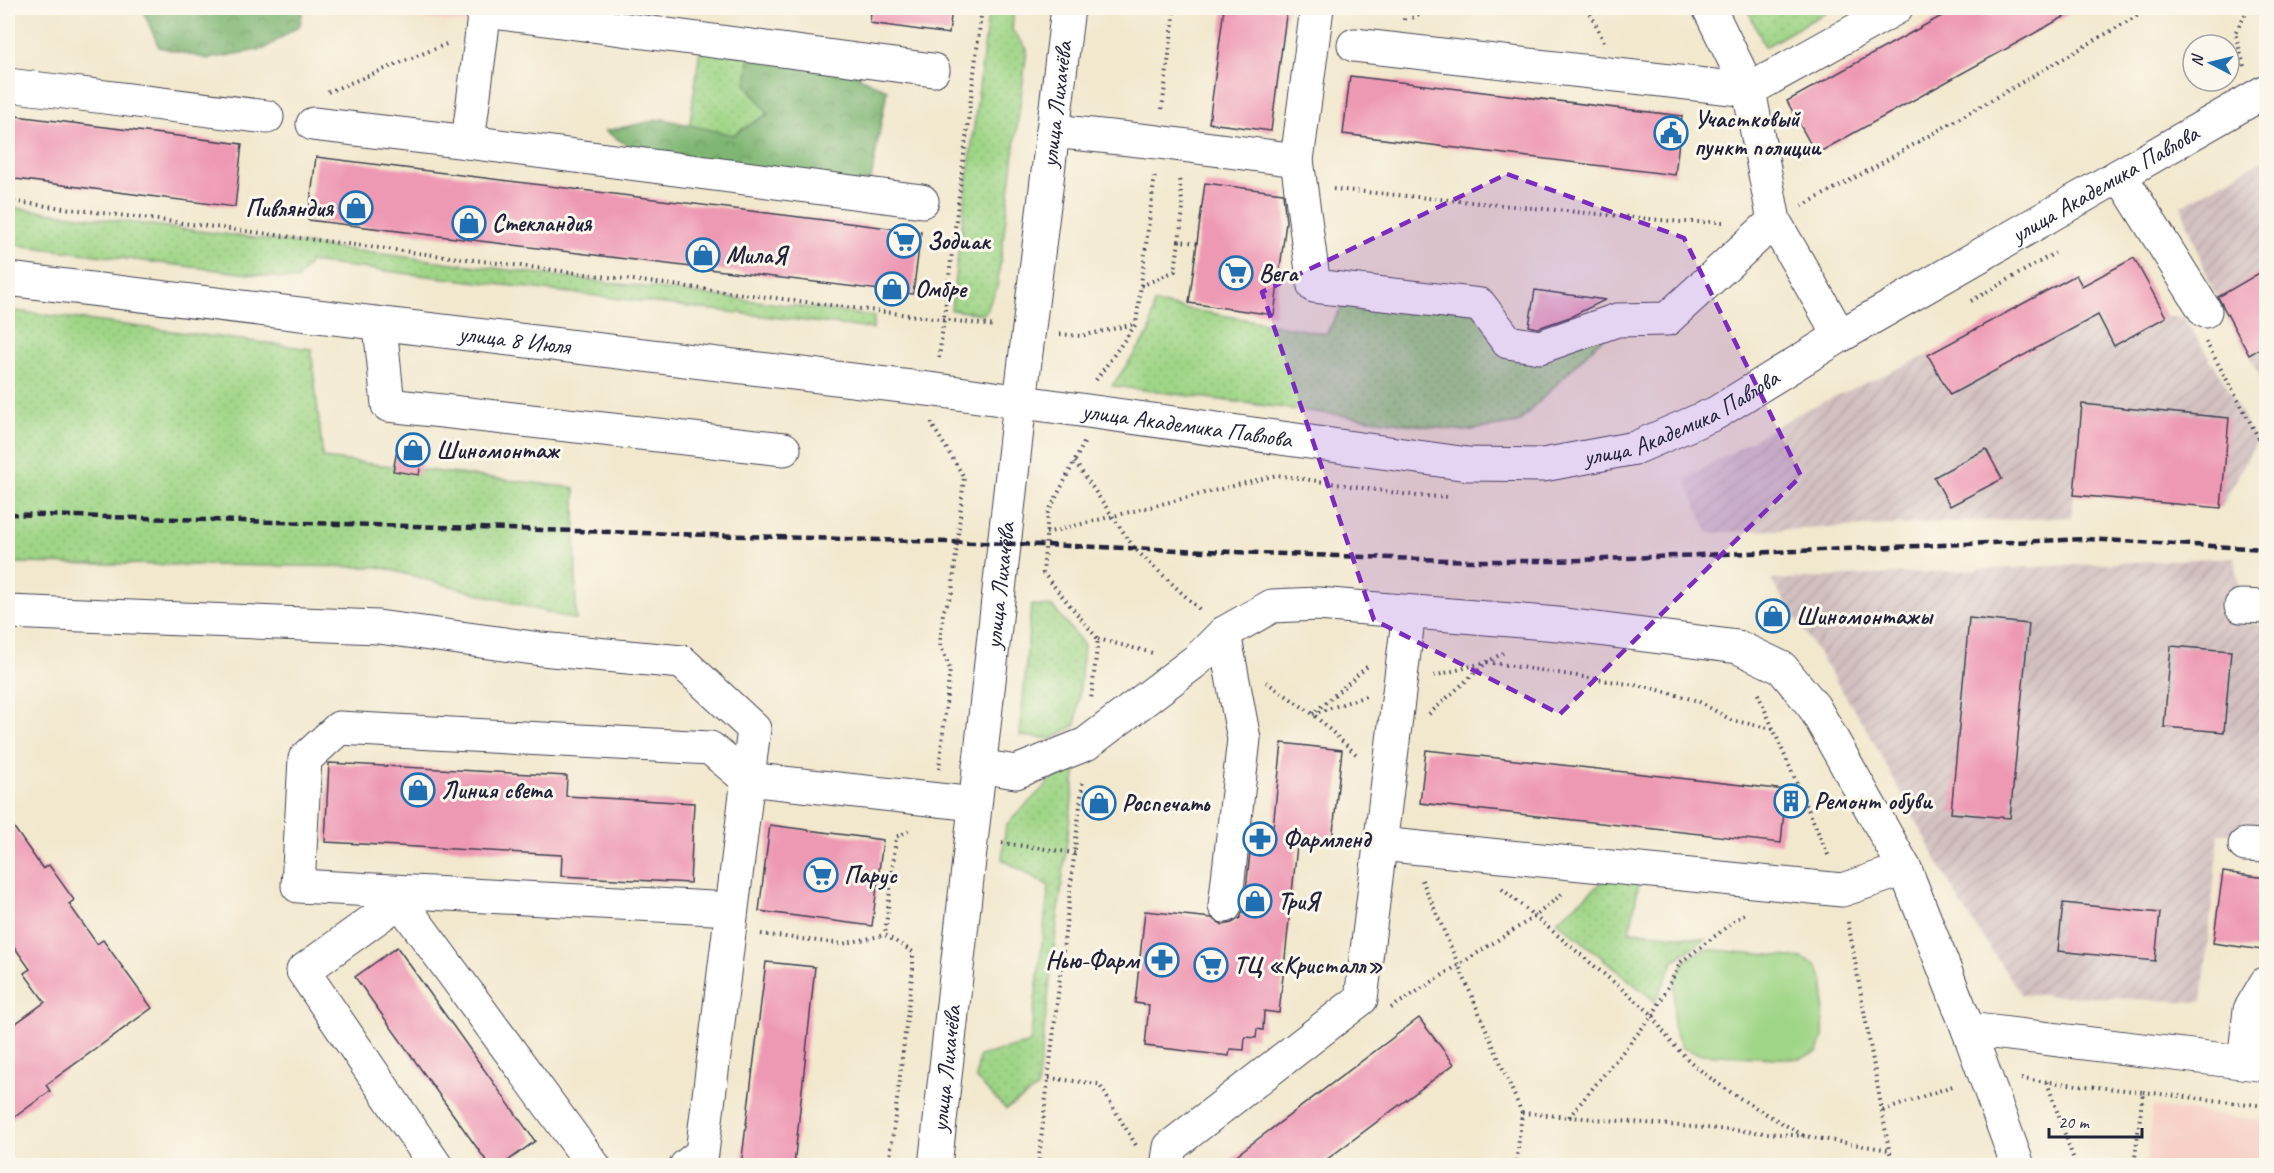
<svg xmlns="http://www.w3.org/2000/svg" width="2274" height="1173" font-family="Caveat,sans-serif">
  <defs>
    <pattern id="industrial-furrows" width="10" height="10" patternUnits="userSpaceOnUse" patternTransform="scale(1.5)"><rect width="10" height="10" fill="#d2bfc0"/><path d="M-1 1l2-2M0 10L10 0M9 11l2-2" fill="none" stroke="#b4a4a6"/></pattern>
    <pattern id="green-dots" width="8" height="8" patternUnits="userSpaceOnUse" patternTransform="scale(1.5)"><rect width="8" height="8" fill="#9fd586"/><path d="M2 2h.1M6 6h.1" fill="none" stroke="#89b775" stroke-width="1.8" stroke-linecap="round"/></pattern>
    <pattern id="forest-crowns" width="20" height="18" patternUnits="userSpaceOnUse" patternTransform="scale(1.5)"><rect width="20" height="18" fill="#7fb673"/><path d="M2 6a3 3 0 1 1 6 0M12 15a3 3 0 1 1 6 0" fill="none" stroke="#689460"/></pattern>
  </defs>
  <rect width="100%" height="100%" fill="#fbf7ec"/>
  <filter id="ink" filterUnits="userSpaceOnUse"><feTurbulence type="fractalNoise" baseFrequency=".0167" numOctaves="2"/><feDisplacementMap in="SourceGraphic" scale="12" xChannelSelector="R" yChannelSelector="G"/><feConvolveMatrix kernelMatrix="1 2 1 2 8 2 1 2 1" color-interpolation-filters="sRGB"/></filter>
  <filter id="wash" filterUnits="userSpaceOnUse"><feTurbulence type="fractalNoise" baseFrequency=".008" numOctaves="4" result="noise"/><feDisplacementMap in="SourceGraphic" scale="24" xChannelSelector="R" yChannelSelector="G"/><feGaussianBlur stdDeviation="1.35" result="paint"/><feColorMatrix in="noise" values="0 0 0 0 0 0 0 0 0 0 0 0 0 0 0 0 0 1.4 0 .05"/><feComposite in="paint" operator="in"/></filter>
  <g filter="url(#wash)">
    <rect width="100%" height="100%" fill="#f2e8ce"/>
    <g fill="#f7d1c8">
      <path d="M329,8H469L467,24Z"/>
      <path d="M2153,1107L2266,1121V1165H2146Z"/>
    </g>
    <g fill="url(#industrial-furrows)">
      <path d="M2266,158V394L2254,364L2216,298L2181,206Z"/>
      <path d="M2134,258L2166,317H2183L2223,379L2256,442L2221,508L2074,495L2072,517L1708,533L1685,479L1803,411L2082,286Z"/>
      <path d="M2235,557L2243,622L2266,624V834L2219,833L2202,1002L2021,994L1962,906L1866,728L1771,580Z"/>
    </g>
    <g fill="url(#green-dots)" stroke="#607c60" stroke-width="1.5">
      <path d="M989,8H1014L1012,30L1027,49L997,288L984,314L951,310Z"/>
      <path d="M1747,8H1833L1765,47Z"/>
      <path d="M700,49L861,71L845,182L685,160Z"/>
      <path d="M8,207L874,316L873,329L310,262L297,280L8,244Z"/>
      <path d="M1347,298L1472,311L1530,353L1608,332L1518,423L1464,431L1112,386L1150,332L1154,303L1326,334Z"/>
      <path d="M8,310L311,349L323,458L575,488L576,620L380,567L8,563Z"/>
      <path d="M1031,605L1053,607L1084,645L1076,725L1052,739L1020,736Z"/>
      <path d="M1076,767L1037,1089L1006,1109L976,1079L979,1056L1030,1043L1049,886L1002,859L1006,825L1052,779Z"/>
      <path d="M1610,875L1639,881L1630,931L1705,939L1675,960L1655,1001L1557,921Z"/>
    </g>
    <g fill="url(#forest-crowns)" stroke="#506c57" stroke-width="1.5">
      <path d="M142,8H303L300,25L264,49L208,59L159,47Z"/>
      <path d="M751,49L819,58L887,90L870,185L640,153L605,131L663,119L733,135L768,114L746,84Z"/>
    </g>
    <path fill="#9fd586" stroke="#607c60" stroke-width="1.5" d="M1703,949L1802,958L1816,965L1824,983L1823,1037L1818,1052L1799,1059L1700,1054L1682,1048L1673,1026L1675,981L1684,962Z"/>
    <g id="blocks">
      <g fill="#ee99b4">
        <path d="M871,8H952L949,34L870,23Z"/>
        <path d="M1224,8H1287L1271,131L1209,123Z"/>
        <path d="M1956,8H2080L1816,154L1787,101Z"/>
        <path d="M1350,76L1682,116L1675,175L1343,134Z"/>
        <path d="M8,115L242,144L235,207L8,178Z"/>
        <path d="M316,157L921,232L913,294L308,220Z"/>
        <path d="M1205,183L1283,193L1286,222L1274,315L1189,303Z"/>
        <path d="M2134,258L2166,317L2114,346L2098,315L1950,395L1928,355L2076,275L2082,286Z"/>
        <path d="M2266,269V345L2249,355L2218,297Z"/>
        <path d="M1535,290L1605,300L1570,317L1538,328L1529,326Z"/>
        <path d="M2082,404L2229,418L2221,508L2074,495Z"/>
        <path d="M399,440L424,445L419,475L393,471Z"/>
        <path d="M1986,449L2002,479L1950,506L1934,477Z"/>
        <path d="M1969,618L2029,624L2010,818L1951,813Z"/>
        <path d="M2171,646L2231,651L2224,732L2164,727Z"/>
        <path d="M1282,743L1342,750L1332,841L1298,837L1279,1013L1264,1011L1263,1030L1257,1029L1256,1038L1245,1037L1244,1050L1230,1049L1229,1056L1145,1046L1149,1005L1135,1003L1145,911L1212,918L1223,925L1232,923L1240,918L1244,908L1253,825L1273,827Z"/>
        <path d="M1426,750L1786,790L1781,843L1420,803Z"/>
        <path d="M329,763L567,776L566,796L694,803L690,883L561,876L562,855L325,842Z"/>
        <path d="M8,819L43,869L49,865L74,900L69,904L97,944L103,940L152,1008L46,1085L50,1091L8,1122V1029L45,1002L24,973L30,969L8,938Z"/>
        <path d="M770,825L883,840L872,926L759,911Z"/>
        <path d="M2223,872L2266,878V920L2262,950L2213,943Z"/>
        <path d="M2063,903L2160,913L2155,961L2058,951Z"/>
        <path d="M397,947L535,1141L501,1166H490L355,977Z"/>
        <path d="M766,962L815,967L794,1166H741Z"/>
        <path d="M1419,1018L1454,1064L1318,1166H1222Z"/>
      </g>
    </g>
  </g>
  <g filter="url(#ink)">
    <use href="#blocks" fill-opacity="0" stroke="#414051" stroke-width="1.5"/>
    <g fill="none" stroke-linecap="round" stroke-linejoin="round">
      <defs>
        <g id="minor">
          <path d="M485,11L933,70"/>
          <path d="M1354,45L1749,90L1709,8"/>
          <path d="M8,85L267,117"/>
          <path d="M313,124L468,142L922,201"/>
          <path d="M1053,131L1158,142L1297,160L1317,8"/>
          <path d="M468,142L485,8"/>
          <path d="M1297,160L1314,286L1480,305L1508,342L1540,347L1617,320L1667,319L1774,221"/>
          <path d="M2120,175L2205,311"/>
          <path d="M380,325L388,405L784,449"/>
          <path d="M1840,336L1774,221L1749,90L1896,8"/>
          <path d="M2241,606L2266,607"/>
          <path d="M8,612L378,627L541,649L682,662L754,729L702,1153L686,1166"/>
          <path d="M1224,633L1244,739L1225,906"/>
          <path d="M979,766L1016,772L1086,744L1197,660L1224,633L1272,606L1318,604L1558,624L1738,647L1782,668L1814,707L1905,869L1968,1029L2018,1166"/>
          <path d="M1380,844L1842,890L1905,869"/>
          <path d="M2245,845L2266,846"/>
          <path d="M731,909L298,886L305,759L339,728L710,748L747,779L975,804"/>
          <path d="M1968,1029L2266,1065"/>
          <path d="M2244,1062L2250,1010L2266,983"/>
          <path d="M436,1166L303,971L400,901L594,1166"/>
          <path id="s1" d="M935,1166L1020,402"/>
          <path d="M1167,1166L1170,1147L1361,999L1409,612"/>
        </g>
        <g id="major">
          <path id="s2" d="M8,279L936,390L1468,464L1543,465L1635,448L1716,413L1840,336L2266,91"/>
          <path id="s3" d="M1020,402L1068,8"/>
        </g>
      </defs>
      <use href="#minor" stroke="#414051" stroke-width="35"/>
      <use href="#major" stroke="#414051" stroke-width="35"/>
      <g stroke="#414051" stroke-width="4" stroke-dasharray="1.5 4.5" stroke-linecap="butt">
        <path d="M1588,8L1604,42"/>
        <path d="M1412,18L1430,8"/>
        <path d="M1404,20L1405,8"/>
        <path d="M2244,66L2235,33L2249,8"/>
        <path d="M328,92L449,43"/>
        <path d="M1162,109L1175,8"/>
        <path d="M1333,189L1682,222H1723"/>
        <path d="M8,201L996,326"/>
        <path d="M1802,206L1873,168L2151,8"/>
        <path d="M1179,241L1183,209L1179,178"/>
        <path d="M1141,286L1175,271L1179,241L1198,243"/>
        <path d="M1971,301L2055,253"/>
        <path d="M1060,334L1081,336L1135,324"/>
        <path d="M2206,342L2266,451"/>
        <path d="M939,358L982,8"/>
        <path d="M1096,380L1136,324L1155,174"/>
        <path d="M932,422V425L964,477L952,593L943,612L940,644L950,669L939,769"/>
        <path d="M1084,443L1048,513L1043,573L1098,639L1091,700"/>
        <path d="M1075,462L1135,549L1200,610"/>
        <path d="M1046,533L1277,475L1417,496L1451,497"/>
        <path d="M1098,639L1153,653"/>
        <path d="M1434,676L1487,662L1503,653"/>
        <path d="M1266,682L1313,714L1358,756"/>
        <path d="M1758,694L1828,855"/>
        <path d="M1316,711L1369,665"/>
        <path d="M1313,714L1366,696"/>
        <path d="M1429,714L1487,662L1648,687L1698,701L1731,720L1773,729"/>
        <path d="M1002,843L1075,853"/>
        <path d="M1422,880L1522,1113L1516,1166"/>
        <path d="M1502,889L1653,1015C1683,1072 1751,1104 1804,1136"/>
        <path d="M1848,922L1889,1150L1895,1166"/>
        <path d="M761,934L842,944L885,935"/>
        <path d="M1391,1008L1534,917L1562,894"/>
        <path d="M1049,1078L1099,1084L1137,1147"/>
        <path d="M2021,1079L2143,1092L2134,1166"/>
        <path d="M2047,1082L2076,1166"/>
        <path d="M2143,1092L2266,1106"/>
        <path d="M1883,1111L1955,1085"/>
        <path d="M1522,1113L1804,1136L1889,1150"/>
        <path d="M1569,1117L1653,1015L1681,962L1744,914"/>
        <path d="M1038,1163L1057,1166"/>
        <path d="M889,1166L913,968V952L885,935L896,837L909,831"/>
        <path d="M1038,1166L1083,779"/>
      </g>
      <use href="#minor" stroke="#fff" stroke-width="33"/>
      <use href="#major" stroke="#fff" stroke-width="33"/>
      <path stroke="#22223b" stroke-width="4.5" stroke-dasharray="9 4.5" stroke-linecap="butt" d="M8,514L1045,545L1474,561H1556L2086,539L2266,549"/>
    </g>
  </g>
  <path fill="#7b2cbf" fill-opacity="0.2" stroke="#7b2cbf" stroke-width="4.5" stroke-dasharray="12 8" stroke-linejoin="round" d="M1507,174L1684,238L1801,476L1560,714L1374,620L1262,292Z"/>
  <defs>
    <symbol id="civic-ring" viewBox="-11 -11 22 22"><circle r="9.5" fill="#fbf7ec" stroke="#1f6fb2" stroke-width="1.5"/><path d="M-.6-6.5H3V-4.5H.6V-3L4-1V1h2V6H-6V1h2V-1L-.6-3ZM-1.2 2.5V6h2.4V2.5Z" fill="#1f6fb2"/></symbol>
    <symbol id="shop-ring" viewBox="-11 -11 22 22"><circle r="9.5" fill="#fbf7ec" stroke="#1f6fb2" stroke-width="1.5"/><path d="M-5-2.5h2.3a2.7 3.5 0 0 1 5.4 0H5L5.5 6h-11ZM-1.5-2.5h3a1.5 2.3 0 0 0-3 0Z" fill="#1f6fb2"/></symbol>
    <symbol id="supermarket-ring" viewBox="-11 -11 22 22"><circle r="9.5" fill="#fbf7ec" stroke="#1f6fb2" stroke-width="1.5"/><path d="M-6-5.5h2.5l.6 2H6L4.5 2H-2.5L-4.4-4H-6ZM-1.5 3.2a1.3 1.3 0 1 0 .1 0ZM3 3.2a1.3 1.3 0 1 0 .1 0Z" fill="#1f6fb2"/></symbol>
    <symbol id="building-ring" viewBox="-11 -11 22 22"><circle r="9.5" fill="#fbf7ec" stroke="#1f6fb2" stroke-width="1.5"/><path d="M-4-6H4V6H1V3H-1V6H-4ZM-2.5-4.3h1.7v1.8h-1.7ZM.8-4.3h1.7v1.8H.8ZM-2.5-1h1.7V.8h-1.7ZM.8-1h1.7V.8H.8Z" fill="#1f6fb2"/></symbol>
    <symbol id="pharmacy-ring" viewBox="-11 -11 22 22"><circle r="9.5" fill="#fbf7ec" stroke="#1f6fb2" stroke-width="1.5"/><path d="M-2-6h4v4h4v4h-4v4h-4v-4h-4v-4h4Z" fill="#1f6fb2"/></symbol>
  </defs>
  <g fill-rule="evenodd">
    <use href="#civic-ring" x="1652" y="114" width="38" height="38"/>
    <use href="#shop-ring" x="337" y="189" width="38" height="38"/>
    <use href="#shop-ring" x="450" y="204" width="38" height="38"/>
    <use href="#supermarket-ring" x="885" y="222" width="38" height="38"/>
    <use href="#shop-ring" x="684" y="236" width="38" height="38"/>
    <use href="#supermarket-ring" x="1217" y="254" width="38" height="38"/>
    <use href="#shop-ring" x="873" y="270" width="38" height="38"/>
    <use href="#shop-ring" x="394" y="431" width="38" height="38"/>
    <use href="#shop-ring" x="1754" y="597" width="38" height="38"/>
    <use href="#shop-ring" x="399" y="771" width="38" height="38"/>
    <use href="#building-ring" x="1772" y="782" width="38" height="38"/>
    <use href="#shop-ring" x="1080" y="784" width="38" height="38"/>
    <use href="#pharmacy-ring" x="1241" y="820" width="38" height="38"/>
    <use href="#supermarket-ring" x="802" y="856" width="38" height="38"/>
    <use href="#shop-ring" x="1236" y="882" width="38" height="38"/>
    <use href="#pharmacy-ring" x="1143" y="941" width="38" height="38"/>
    <use href="#supermarket-ring" x="1192" y="946" width="38" height="38"/>
  </g>
  <g text-anchor="middle" dominant-baseline="central" stroke-width="6" stroke-linejoin="round" paint-order="stroke">
    <g font-size="24" fill="#22223b" stroke="#fbf7ec">
      <text stroke="none"><textPath href="#s3" startOffset="300">улица Лихачёва</textPath></text>
      <text stroke="none"><textPath href="#s2" startOffset="2180">улица Академика Павлова</textPath></text>
      <text stroke="none"><textPath href="#s2" startOffset="510">улица 8 Июля</textPath></text>
      <text stroke="none"><textPath href="#s2" startOffset="1694">улица Академика Павлова</textPath></text>
      <text stroke="none"><textPath href="#s2" startOffset="1188">улица Академика Павлова</textPath></text>
      <text stroke="none"><textPath href="#s1" startOffset="584">улица Лихачёва</textPath></text>
      <text stroke="none"><textPath href="#s1" startOffset="98">улица Лихачёва</textPath></text>
    </g>
    <g font-size="24" font-weight="bold" fill="#22223b" stroke="#fbf7ec" text-anchor="start">
      <text x="1694" y="119">Участковый<tspan x="1694" dy="28">пункт полиции</tspan></text>
      <text x="333" y="208" text-anchor="end">Пивляндия</text>
      <text x="492" y="223">Стекландия</text>
      <text x="927" y="241">Зодиак</text>
      <text x="726" y="255">МилаЯ</text>
      <text x="1259" y="273">Вега</text>
      <text x="915" y="289">Омбре</text>
      <text x="436" y="450">Шиномонтаж</text>
      <text x="1796" y="616">Шиномонтажы</text>
      <text x="441" y="790">Линия света</text>
      <text x="1814" y="801">Ремонт обуви</text>
      <text x="1122" y="803">Роспечать</text>
      <text x="1283" y="839">Фармленд</text>
      <text x="844" y="875">Парус</text>
      <text x="1278" y="901">ТриЯ</text>
      <text x="1139" y="960" text-anchor="end">Нью-Фарм</text>
      <text x="1234" y="965">ТЦ «Кристалл»</text>
    </g>
  </g>
  <rect width="2274" height="1173" fill="none" stroke="#fbf7ec" stroke-width="30"/>
  <g transform="translate(2211 63) rotate(277)"><circle r="28" fill="#fbf7ec" stroke="#a4a2a5" stroke-width="1.5"/>
  <path d="M0-4.5L10 22L0 15L-10 22Z" fill="#1f6fb2"/>
  <text y="-9" font-size="16" font-weight="bold" text-anchor="middle" fill="#22223b">N</text>
  </g>
  <path d="M2049 1128v9h93v-9" fill="none" stroke="#22223b" stroke-width="3"/>
  <text x="2058" y="1128" font-size="18" fill="#22223b" stroke="#fbf7ec" stroke-width="4.5" paint-order="stroke">20 m</text>
</svg>
